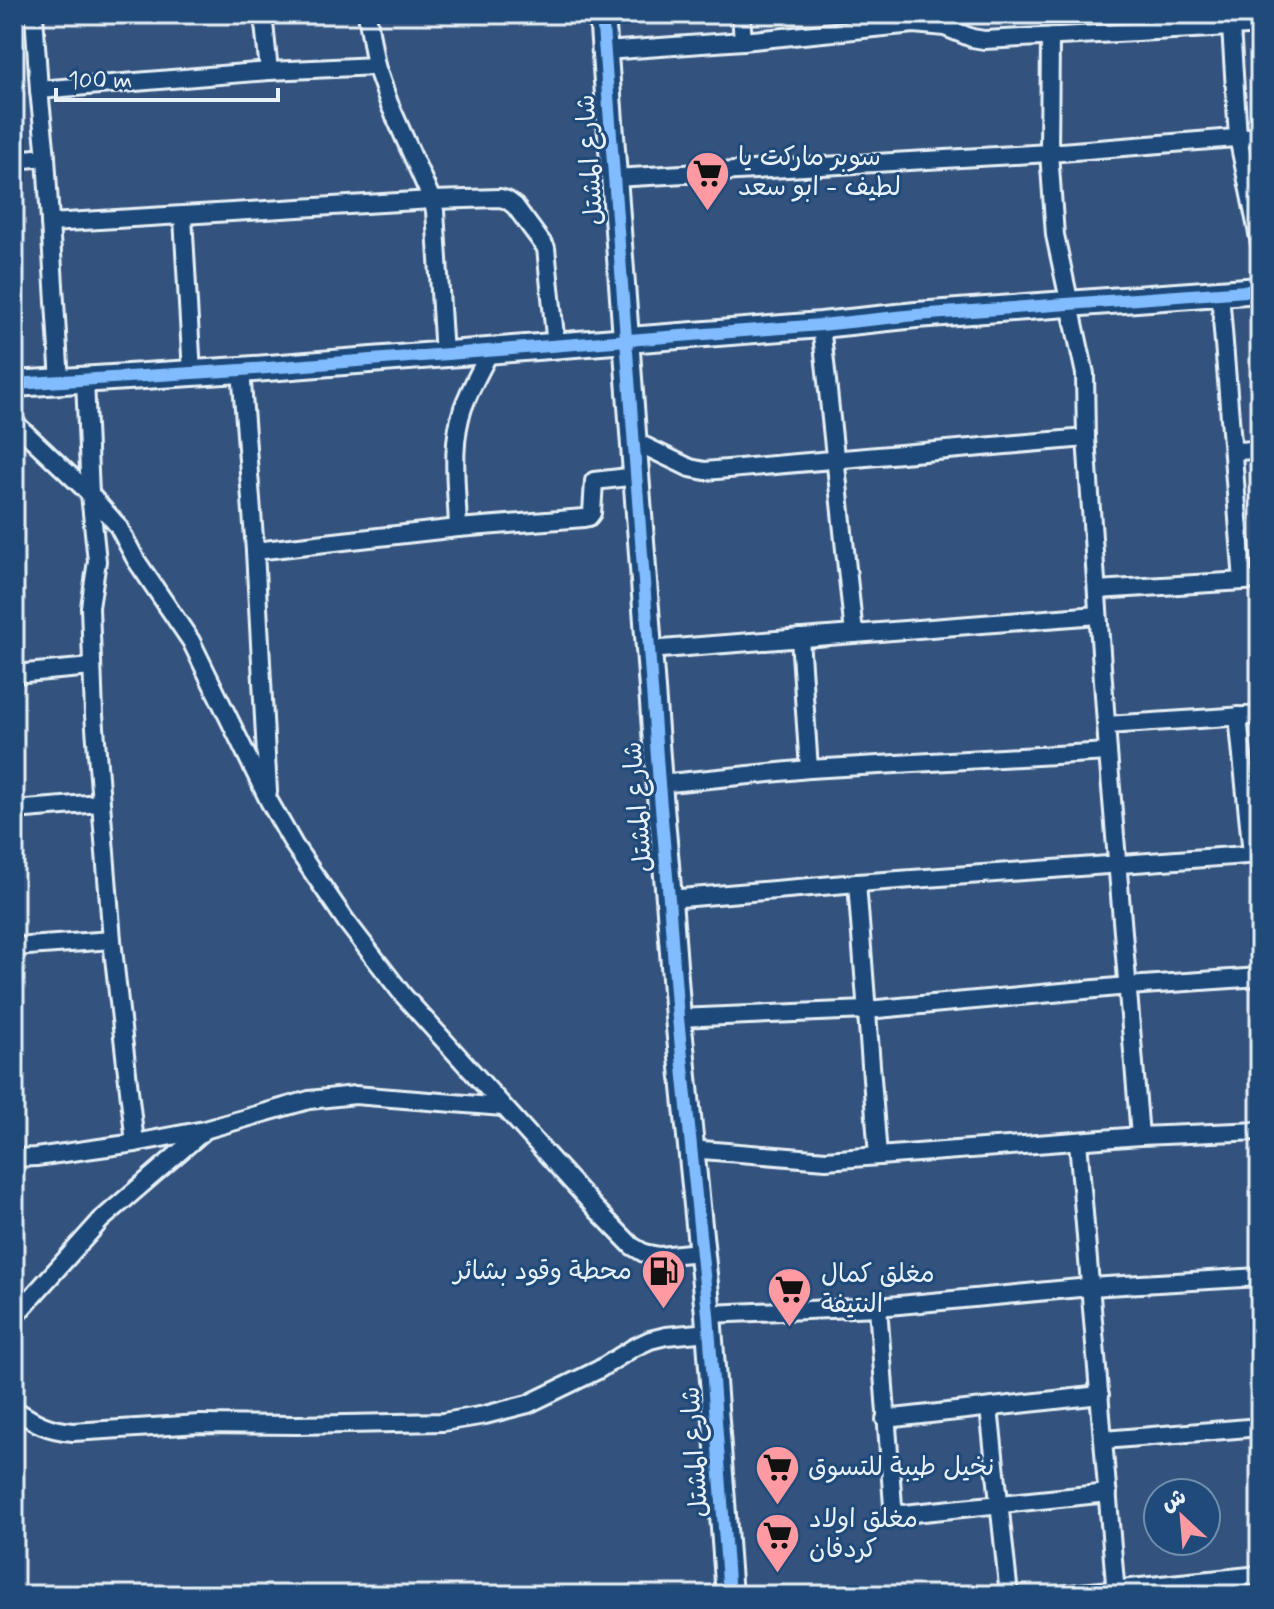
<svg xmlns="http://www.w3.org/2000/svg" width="1274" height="1609" font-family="Mynerve,'Playpen Sans Arabic',sans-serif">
  <rect width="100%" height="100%" fill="#33537e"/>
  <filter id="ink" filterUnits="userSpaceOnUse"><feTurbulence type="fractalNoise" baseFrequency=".0125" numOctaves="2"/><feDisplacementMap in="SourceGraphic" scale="16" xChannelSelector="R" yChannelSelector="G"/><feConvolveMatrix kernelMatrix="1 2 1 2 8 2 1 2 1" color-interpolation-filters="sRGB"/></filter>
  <g filter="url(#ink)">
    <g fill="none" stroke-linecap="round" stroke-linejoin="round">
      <defs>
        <g id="street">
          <path d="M34,14L39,90L46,157L60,382"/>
          <path d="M263,14L269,71"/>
          <path d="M367,14L376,66L389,103L432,200L435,211L444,355"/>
          <path d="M741,14L743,41"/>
          <path d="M1231,27L1238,137L1260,243"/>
          <path d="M1050,37L1049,153L1055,235L1085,374L1086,438L1108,752L1140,1136"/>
          <path d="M605,51L743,41L914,24L945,27L972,38L984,40L1231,27L1247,26L1260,20"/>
          <path d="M39,90L269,71L376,66"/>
          <path d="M14,160L46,157"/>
          <path d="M614,178L1049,153L1260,136"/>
          <path d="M183,217L192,373"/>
          <path d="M50,223L432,200L500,198L507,200L515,206L546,248L556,346"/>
          <path d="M1220,293L1243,581"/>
          <path d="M821,325L854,634"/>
          <path d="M241,370L255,551L268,792"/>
          <path d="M14,422L90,494L118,526L136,560L191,641L269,801L294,845L346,921L403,995L597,1210L632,1246L644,1253L659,1256L700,1252"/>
          <path d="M634,441L690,468L705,471L1086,438"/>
          <path d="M1233,451L1260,450"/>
          <path d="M458,528C457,488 450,446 463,408C470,388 481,370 490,351"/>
          <path d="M255,551L458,528L584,518L589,517L592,513L594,481L637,476"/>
          <path d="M1097,590L1260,580"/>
          <path d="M800,638L809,769"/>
          <path d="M649,650L1098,615"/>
          <path d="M14,674L92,667"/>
          <path d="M1238,716L1252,854"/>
          <path d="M1107,725L1260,715"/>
          <path d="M659,784L809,769L1108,752"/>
          <path d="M14,810L100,803"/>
          <path d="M857,883L878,1156"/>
          <path d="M669,899L857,883L1260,854"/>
          <path d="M112,940L135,1143"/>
          <path d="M14,947L112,940L94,715L90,607L97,561L90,494L85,381"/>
          <path d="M678,1018L867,1010L1128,986L1260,977"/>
          <path d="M1078,1141L1116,1595"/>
          <path d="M690,1149L826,1160L1140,1136L1260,1131"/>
          <path d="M14,1158L36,1157L135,1143L204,1130L309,1100L355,1095L503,1107"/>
          <path d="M878,1307L893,1506L896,1513L904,1514L1108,1493"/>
          <path d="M708,1314L878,1307L1090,1287L1260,1277"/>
          <path d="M14,1317L101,1220L204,1131"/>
          <path d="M989,1408L1009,1595"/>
          <path d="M14,1409C35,1423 48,1430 73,1432L200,1424L297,1425L443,1422L485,1415L528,1404L598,1370L633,1348L650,1340L666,1336L709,1332"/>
          <path d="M885,1419L1100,1395"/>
          <path d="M1104,1440L1260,1427"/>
          <path d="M1061,1595L1260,1575"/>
        </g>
        <g id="secondary">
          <path d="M602,14L659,784L669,899L678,1018L708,1314L729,1595"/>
          <path d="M14,384L241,370L821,325L916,315L1260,290"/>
        </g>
      </defs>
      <use href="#street" stroke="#e8f1f8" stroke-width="22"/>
      <use href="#secondary" stroke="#e8f1f8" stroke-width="30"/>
      <use href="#street" stroke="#1f4a7a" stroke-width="16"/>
      <use href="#secondary" stroke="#1f4a7a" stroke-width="24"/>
      <defs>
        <g id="cycleway">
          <path d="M602,14L659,784L669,899L678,1018L708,1314L729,1595"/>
          <path d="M14,384L241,370L821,325L916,315L1260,290"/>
        </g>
      </defs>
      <use href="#cycleway" stroke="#1f4a7a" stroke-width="17"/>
      <use href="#cycleway" stroke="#80bcff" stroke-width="12"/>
    </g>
  </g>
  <defs>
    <symbol id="supermarket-pin" viewBox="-11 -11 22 30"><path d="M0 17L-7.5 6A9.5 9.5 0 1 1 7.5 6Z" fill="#ff9aa2" stroke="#1f4a7a"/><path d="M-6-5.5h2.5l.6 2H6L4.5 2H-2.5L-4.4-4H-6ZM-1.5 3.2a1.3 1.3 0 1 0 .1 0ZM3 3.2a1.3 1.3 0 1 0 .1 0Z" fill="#111"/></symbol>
    <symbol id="fuel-pin" viewBox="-11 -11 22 30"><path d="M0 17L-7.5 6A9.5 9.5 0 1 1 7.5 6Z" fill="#ff9aa2" stroke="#1f4a7a"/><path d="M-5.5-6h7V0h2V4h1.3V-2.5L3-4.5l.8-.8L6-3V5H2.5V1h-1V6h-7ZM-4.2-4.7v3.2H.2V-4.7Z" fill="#111"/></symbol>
  </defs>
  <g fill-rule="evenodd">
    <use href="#supermarket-pin" x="682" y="148" width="51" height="69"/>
    <use href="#fuel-pin" x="638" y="1246" width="51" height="69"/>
    <use href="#supermarket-pin" x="764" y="1264" width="51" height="69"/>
    <use href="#supermarket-pin" x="752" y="1442" width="51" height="69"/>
    <use href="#supermarket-pin" x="752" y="1510" width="51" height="69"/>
  </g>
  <g text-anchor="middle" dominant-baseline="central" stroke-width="6" stroke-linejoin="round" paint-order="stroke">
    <g font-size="26" fill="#e8f1f8" stroke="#1f4a7a" text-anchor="start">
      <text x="738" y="158">سوبر ماركت يا<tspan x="738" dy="30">لطيف - ابو سعد</tspan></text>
      <text x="632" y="1272" text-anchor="end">محطة وقود بشائر</text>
      <text x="821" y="1275">مغلق كمال<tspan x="821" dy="30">النتيفة</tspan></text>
      <text x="808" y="1468">نخيل طيبة للتسوق</text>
      <text x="809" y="1520">مغلق اولاد<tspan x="809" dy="30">كردفان</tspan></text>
    </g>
    <g font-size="26" fill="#e8f1f8" stroke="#1f4a7a">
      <text transform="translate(591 160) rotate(-94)">شارع المشتل</text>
      <text transform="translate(639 807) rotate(-95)">شارع المشتل</text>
      <text transform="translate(696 1452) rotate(-94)">شارع المشتل</text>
    </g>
  </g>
  <rect width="1274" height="1609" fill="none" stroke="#1f4a7a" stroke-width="48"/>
  <rect x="24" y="24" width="1226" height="1561" fill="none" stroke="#e8f1f8" stroke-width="3" filter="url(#ink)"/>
  <g transform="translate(1182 1517) rotate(334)"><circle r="38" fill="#1f4a7a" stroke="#6f8dac" stroke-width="2"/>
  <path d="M0-6L14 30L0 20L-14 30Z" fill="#ff9aa2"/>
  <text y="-12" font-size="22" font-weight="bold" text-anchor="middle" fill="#e8f1f8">ش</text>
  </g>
  <path d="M56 88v12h222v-12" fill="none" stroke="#e8f1f8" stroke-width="4"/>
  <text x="68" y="88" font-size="24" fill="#e8f1f8" stroke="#1f4a7a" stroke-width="6" paint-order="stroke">100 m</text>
</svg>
